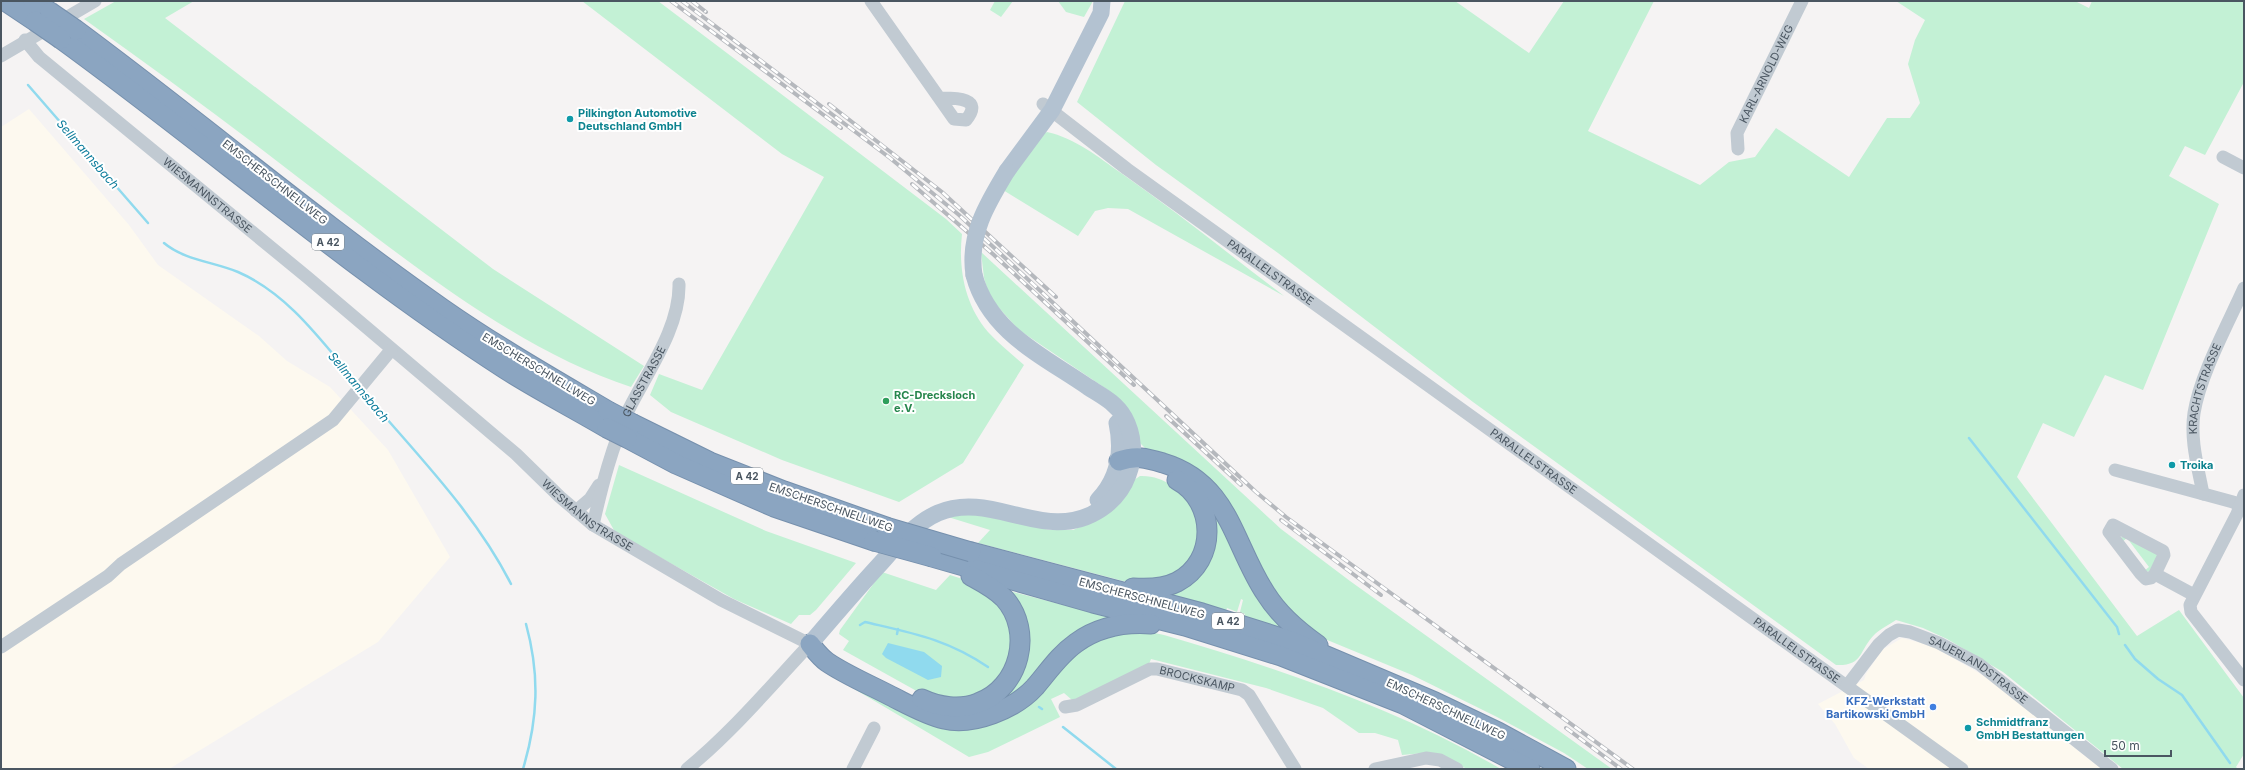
<svg xmlns="http://www.w3.org/2000/svg" width="2245" height="770" font-family="Inter,sans-serif">
  <rect width="100%" height="100%" fill="#f5f3f3"/>
  <g fill="#fdf9ef">
    <path d="M29,109L129,225L158,265L259,336L287,361L330,387L388,450L450,557L378,642L169,769H1V127Z"/>
    <path d="M1902,638L1932,646L1991,680L2101,769H1869L1854,758L1835,724L1818,704L1864,680L1866,674L1882,650Z"/>
  </g>
  <g fill="#c3f1d5">
    <path d="M116,1H194L165,18L493,269L644,366L631,387C511,348 395,251 295,175C226,121 155,70 84,19Z"/>
    <path d="M582,1H658L846,143L946,219L962,234C958,269 965,305 988,332C999,344 1012,354 1024,365L963,463L899,502L782,460L671,412L650,395L659,374L702,390L824,177L782,154Z"/>
    <path d="M995,1H1013L1001,17L990,10Z"/>
    <path d="M1058,1H1093L1084,17L1066,12Z"/>
    <path d="M1125,1H1455L1529,53L1564,1H1654L1588,131L1700,185L1729,162L1755,157L1776,128L1849,177L1887,118H1910L1920,103L1908,64L1915,40L1925,20L1896,1H2075L2089,8L2092,1H2244V82L2205,155L2185,146L2169,176L2219,204L2143,390L2105,375L2074,437L2043,423L2017,477L2137,636L2179,610L2244,698V754L2236,767L2238,769H2123L2003,672L1947,639L1923,628L1896,620C1889,625 1880,629 1875,634C1858,651 1864,666 1836,665L1473,402L1278,253L1156,165L1077,102Z"/>
    <path d="M1047,132C1075,138 1098,157 1121,173C1177,212 1230,255 1284,296L1128,209L1108,208L1095,211L1078,236L1003,190L1040,136Z"/>
    <path d="M981,252L1281,529L1350,581L1612,769H1588L1564,753L1495,716L1412,675L1320,637L1276,598L1230,506L1145,448L1139,442L1108,390L1019,330L990,298L984,278Z"/>
    <path d="M619,465L766,531L856,563L816,610L810,615H799L791,624L734,599L615,532L605,514Z"/>
    <path d="M1140,476C1165,475 1179,491 1197,506L1201,548L1177,577L1138,583L1123,581L978,543L990,530L948,517L970,513L1050,530H1073L1099,519L1134,480Z"/>
    <path d="M1200,491L1295,633L1244,616L1245,614L1240,612L1243,600L1241,599L1237,612L1227,608L1226,611L1161,592L1195,575Z"/>
    <path d="M2126,535L2159,552V558L2151,572L2144,571L2149,567L2127,538L2122,542L2120,540L2122,536Z"/>
    <path d="M882,572L936,590L950,575L975,583L1007,609L1015,646L1000,682L964,702L922,694L843,650L849,641L839,634L840,630Z"/>
    <path d="M1001,589L1118,619L1014,698L950,712L1020,667Z"/>
    <path d="M1122,632H1150L1164,635C1280,669 1396,708 1501,769H1467L1446,758L1424,753L1402,755L1398,740L1375,733H1359L1323,708L1266,688L1151,659L1149,664L1083,697L1072,700L1064,693L1051,699L1060,717L988,752L969,757L829,674L968,727L1064,663L1088,644Z"/>
  </g>
  <path fill="#90daee" d="M888,643L924,652L942,666L941,677L928,680L886,658L882,654Z"/>
  <g fill="none" stroke-linecap="round" stroke-linejoin="round">
    <g stroke="#90daee" stroke-width="2.5">
      <path d="M28,85L148,223"/>
      <path d="M164,243C184,260 214,262 238,272C289,294 323,343 358,384"/>
      <path d="M362,390C414,452 474,511 511,584"/>
      <path d="M1969,438L2117,627L2119,634"/>
      <path d="M860,625L865,622C912,633 947,639 988,667"/>
      <path d="M897,634L898,629"/>
      <path d="M2125,645L2135,659L2158,679L2182,695L2230,763"/>
      <path d="M1039,707L1042,709"/>
      <path d="M1063,727L1116,769"/>
      <path d="M523,769C538,719 540,675 526,624"/>
    </g>
    <defs>
      <g id="highway">
        <path d="M5,1L35,21"/>
        <path d="M33,1L50,12"/>
        <path d="M76,30C199,121 317,221 443,309C496,346 552,378 608,411"/>
        <path d="M61,39C210,147 350,269 505,369C538,390 573,408 607,428"/>
        <path d="M633,424L710,462L784,491L886,527"/>
        <path d="M627,438L676,464L774,507L874,541"/>
        <path d="M1119,461C1136,455 1146,458 1163,463C1230,483 1233,545 1266,594C1279,615 1298,631 1318,645"/>
        <path d="M971,552L1202,613L1291,641L1435,702L1498,732L1566,769"/>
        <path d="M932,557L1093,603L1185,626L1281,656L1403,704L1530,769"/>
        <path d="M1133,588C1148,589 1163,589 1177,582C1218,561 1216,501 1177,480"/>
        <path d="M810,644C815,650 820,657 827,662C846,675 870,685 891,696C907,704 926,715 944,719C973,726 1015,709 1035,687C1048,672 1059,655 1076,643C1098,627 1124,622 1151,624"/>
        <path d="M922,699C939,707 960,710 978,703C1020,688 1034,631 1004,598C994,588 982,582 971,576"/>
      </g>
    </defs>
    <use href="#highway" stroke="#7690ad" stroke-width="21"/>
    <g stroke="#c1cad2" stroke-width="13">
      <path d="M871,1L954,119L966,120C985,97 953,98 940,98"/>
      <path id="s1" d="M25,40L39,57L307,277L516,454L560,497L593,525L721,600L810,644C770,687 732,732 687,769"/>
      <path d="M1,56L95,1"/>
      <path id="s2" d="M1043,104L1127,169L1962,769"/>
      <path id="s3" d="M1738,149L1737,133L1802,1"/>
      <path d="M2223,157L2244,168"/>
      <path d="M2115,470L2233,502L2244,507"/>
      <path id="s4" d="M2203,494C2198,467 2190,440 2194,413C2200,375 2228,324 2244,288"/>
      <path d="M2244,495L2237,514L2190,605L2191,612L2244,680"/>
      <path d="M576,511L590,499L599,485"/>
      <path id="s5" d="M593,525C602,485 612,446 629,409C648,371 680,327 679,284"/>
      <path d="M2155,574L2151,578L2146,579L2141,574L2109,532L2113,525L2163,551L2164,555L2155,574L2194,595"/>
      <path d="M1,647L108,576L121,564L333,420L391,350"/>
      <path id="s6" d="M1847,686L1879,644L1889,635L1898,630L1910,632L1939,643L1979,664L2112,769"/>
      <path id="s7" d="M1065,707L1077,705L1150,669H1157L1242,690L1249,695L1295,769"/>
      <path d="M853,769L874,728"/>
      <path d="M1375,769L1426,758L1440,760L1457,769"/>
    </g>
    <g stroke="#b3c2d1" stroke-width="17">
      <path d="M1007,171L1052,110L1101,13L1102,1"/>
      <path d="M1098,500C1119,478 1123,451 1117,423"/>
      <path d="M810,644C833,617 856,590 881,563C897,545 915,523 938,513C993,489 1046,546 1101,509C1113,501 1123,489 1128,475C1135,456 1134,435 1124,417C1115,402 1102,396 1088,387C1043,356 989,332 974,275"/>
    </g>
    <use href="#highway" stroke="#8ba5c1" stroke-width="19"/>
    <defs>
      <g id="rail">
        <path d="M671,1L841,128"/>
        <path d="M682,1L890,158L959,215L1256,492L1286,517L1633,769"/>
        <path d="M692,1L706,12"/>
        <path d="M829,104L942,192L1056,297"/>
        <path d="M912,184L994,255L1134,385"/>
        <path d="M1166,416L1241,485"/>
        <path d="M1281,520L1381,595"/>
        <path d="M1566,728L1621,769"/>
      </g>
    </defs>
    <use href="#rail" stroke="#b5b8bd" stroke-width="4"/>
    <use href="#rail" stroke="#fff" stroke-width="2.5" stroke-dasharray="8" stroke-linecap="butt"/>
    <defs>
      <g id="highway-bridge">
        <path d="M50,12L76,30"/>
        <path d="M35,21L61,39"/>
        <path d="M608,411L633,424"/>
        <path d="M607,428L627,438"/>
        <path d="M886,527L971,552"/>
        <path d="M874,541L932,557"/>
      </g>
    </defs>
    <use href="#highway-bridge" stroke="#7690ad" stroke-width="21" stroke-linecap="butt"/>
    <path stroke="#b3c2d1" stroke-width="17" d="M974,275C968,235 987,204 1007,171"/>
    <use href="#highway-bridge" stroke="#8ba5c1" stroke-width="19"/>
  </g>
  <g fill="#0f9aa8" stroke="#fff" stroke-width="1.5">
    <circle cx="570" cy="119" r="4"/>
    <circle cx="2172" cy="465" r="4"/>
    <circle cx="1968" cy="728" r="4"/>
  </g>
  <circle fill="#2e9e5b" stroke="#fff" stroke-width="1.5" cx="886" cy="401" r="4"/>
  <circle fill="#3f7fe0" stroke="#fff" stroke-width="1.5" cx="1933" cy="707" r="4"/>
  <g text-anchor="middle" dominant-baseline="central" stroke-width="4" stroke-linejoin="round" paint-order="stroke">
    <g fill="#fff" stroke="#808990" stroke-width="1">
      <rect x="312" y="234" width="32" height="16" rx="3"/>
      <rect x="731" y="468" width="32" height="16" rx="3"/>
      <rect x="1212" y="613" width="32" height="16" rx="3"/>
    </g>
    <g font-size="10" font-weight="bold" fill="#4a5661">
      <text x="328" y="242">A 42</text>
      <text x="747" y="476">A 42</text>
      <text x="1228" y="621">A 42</text>
    </g>
    <g font-size="11" fill="#4a5661" stroke="#fff">
      <text stroke="none"><textPath href="#s3" startOffset="82">KARL-ARNOLD-WEG</textPath></text>
      <text transform="translate(275 182) rotate(38)">EMSCHERSCHNELLWEG</text>
      <text stroke="none"><textPath href="#s1" startOffset="240">WIESMANNSTRASSE</textPath></text>
      <text stroke="none"><textPath href="#s2" startOffset="283">PARALLELSTRASSE</textPath></text>
      <text transform="translate(539 369) rotate(31)">EMSCHERSCHNELLWEG</text>
      <text stroke="none"><textPath href="#s5" startOffset="153">GLASSTRASSE</textPath></text>
      <text stroke="none"><textPath href="#s4" startOffset="108">KRACHTSTRASSE</textPath></text>
      <text stroke="none"><textPath href="#s2" startOffset="607">PARALLELSTRASSE</textPath></text>
      <text transform="translate(831 507) rotate(19)">EMSCHERSCHNELLWEG</text>
      <text stroke="none"><textPath href="#s1" startOffset="737">WIESMANNSTRASSE</textPath></text>
      <text transform="translate(1142 598) rotate(15)">EMSCHERSCHNELLWEG</text>
      <text stroke="none"><textPath href="#s2" startOffset="931">PARALLELSTRASSE</textPath></text>
      <text stroke="none"><textPath href="#s6" startOffset="167">SAUERLANDSTRASSE</textPath></text>
      <text stroke="none"><textPath href="#s7" startOffset="142">BROCKSKAMP</textPath></text>
      <text transform="translate(1446 709) rotate(25)">EMSCHERSCHNELLWEG</text>
    </g>
    <g font-size="11" font-weight="bold" fill="#0d838f" stroke="#fff" text-anchor="start">
      <text x="578" y="113">Pilkington Automotive<tspan x="578" dy="13">Deutschland GmbH</tspan></text>
      <text x="2180" y="465">Troika</text>
      <text x="1976" y="722">Schmidtfranz<tspan x="1976" dy="13">GmbH Bestattungen</tspan></text>
    </g>
    <g font-size="11" font-weight="bold" fill="#27864d" stroke="#fff" text-anchor="start">
      <text x="894" y="395">RC-Drecksloch<tspan x="894" dy="13">e.V.</tspan></text>
    </g>
    <g font-size="11" font-weight="bold" fill="#366cbe" stroke="#fff" text-anchor="end">
      <text x="1925" y="701">KFZ-Werkstatt<tspan x="1925" dy="13">Bartikowski GmbH</tspan></text>
    </g>
    <g font-size="12" font-style="italic" fill="#0c7c9b" stroke="#fff">
      <text transform="translate(88 154) rotate(49)">Sellmannsbach</text>
      <text transform="translate(359 387) rotate(50)">Sellmannsbach</text>
    </g>
  </g>
  <rect width="2245" height="770" fill="none" stroke="#4a5661" stroke-width="4"/>
  <path d="M2105 750v6h66v-6" fill="none" stroke="#4a5661" stroke-width="2"/>
  <text x="2111" y="750" font-size="12" fill="#4a5661" stroke="#ffffff" stroke-width="3" paint-order="stroke">50 m</text>
</svg>
